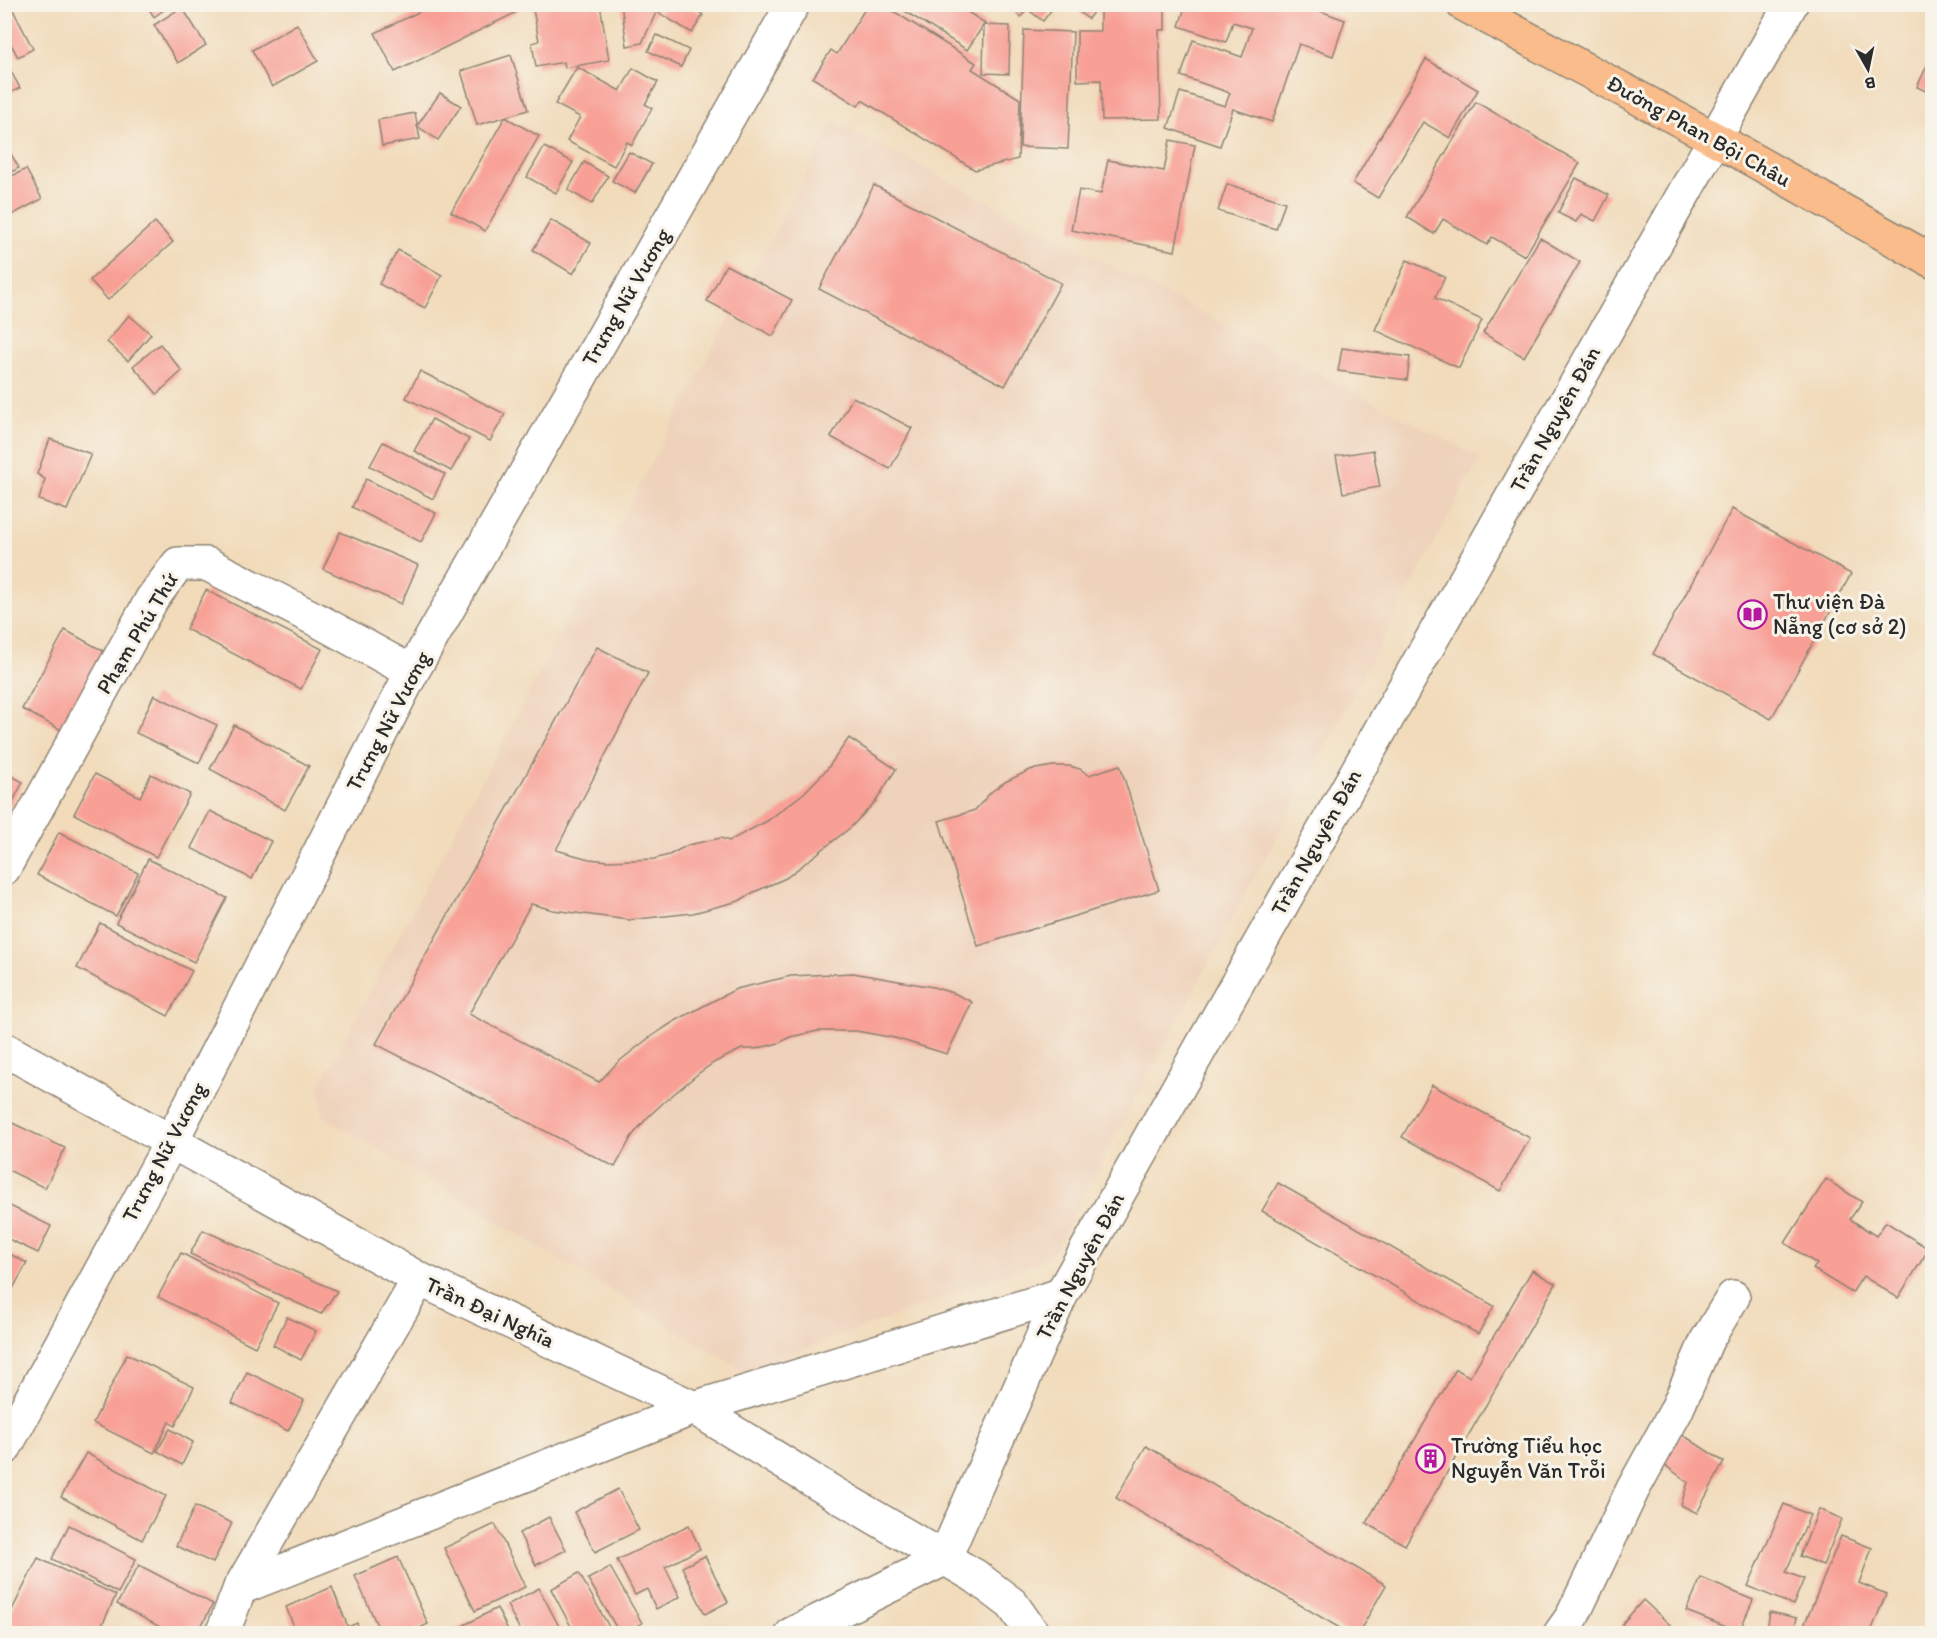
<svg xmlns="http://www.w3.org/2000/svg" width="1937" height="1638" font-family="Itim,sans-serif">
  <rect width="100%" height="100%" fill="#f7f3e8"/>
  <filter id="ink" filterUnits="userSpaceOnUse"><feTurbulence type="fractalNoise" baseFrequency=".0167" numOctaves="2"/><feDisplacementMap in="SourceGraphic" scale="12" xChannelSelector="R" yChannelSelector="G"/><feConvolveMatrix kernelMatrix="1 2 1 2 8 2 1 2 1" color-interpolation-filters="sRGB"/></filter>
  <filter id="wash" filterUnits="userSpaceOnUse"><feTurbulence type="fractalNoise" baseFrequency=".008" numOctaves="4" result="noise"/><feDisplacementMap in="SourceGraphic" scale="24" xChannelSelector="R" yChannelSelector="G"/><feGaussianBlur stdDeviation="1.35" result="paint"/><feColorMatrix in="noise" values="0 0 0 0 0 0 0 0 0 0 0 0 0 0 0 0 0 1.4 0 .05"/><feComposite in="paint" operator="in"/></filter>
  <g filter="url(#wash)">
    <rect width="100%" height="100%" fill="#f1dbbb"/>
    <path fill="#eed2ba" d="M834,121L1480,458L1051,1257L745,1372L323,1116L319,1086Z"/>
    <g id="blocks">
      <g fill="#f8a096">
        <path d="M4,4H10L33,49L18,57L4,31Z"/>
        <path d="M146,4H172L154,17Z"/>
        <path d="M435,4H513L517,12L395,72L375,33Z"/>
        <path d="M532,4H600L609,60L565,68L564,62L536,67L532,43L539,41Z"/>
        <path d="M621,4H660L642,43L627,46Z"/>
        <path d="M665,4H687L703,15L692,33L659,13Z"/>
        <path d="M868,4H882L976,63L972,69L1020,99L1018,159L975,170L862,100L858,106L813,78L831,50L837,54Z"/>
        <path d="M907,4H959L958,6L985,23L967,50L903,10Z"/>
        <path d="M1005,4H1056L1043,21L1027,9L1021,17Z"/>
        <path d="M1069,4H1099L1088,19Z"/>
        <path d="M1165,4V30H1159L1161,119L1102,120L1101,80L1077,81V31H1100V5Z"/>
        <path d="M1186,4H1301L1345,20L1333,56L1299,44L1272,122L1233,109L1220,146L1168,128L1180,92L1225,106L1230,93L1181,76L1193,40L1242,57L1252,28L1233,22L1226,42L1179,26Z"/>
        <path d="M182,7L206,45L178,63L154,25Z"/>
        <path d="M297,24L318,61L272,87L252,50Z"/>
        <path d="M984,25L1010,26L1009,74L983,73Z"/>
        <path d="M1024,30L1073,32L1068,149L1020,147Z"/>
        <path d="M657,35L689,50L681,67L648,51Z"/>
        <path d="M511,55L528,110L477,125L461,71Z"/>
        <path d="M1932,55V94L1917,87Z"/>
        <path d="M4,59L20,88L4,96Z"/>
        <path d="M1426,59L1478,90L1450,138L1423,122L1378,198L1353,183Z"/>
        <path d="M577,67L620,91L633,68L658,82L645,104L652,108L632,145L627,142L614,166L567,141L580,117L555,104Z"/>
        <path d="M440,93L461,106L438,140L417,126Z"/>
        <path d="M1476,102L1580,163L1525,256L1492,237L1487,245L1443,219L1434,234L1407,217Z"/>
        <path d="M415,113L420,139L382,146L378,120Z"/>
        <path d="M505,117L539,136L485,231L451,212Z"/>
        <path d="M1170,140L1195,145L1175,251L1071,230L1079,190L1101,194L1108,160L1164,171Z"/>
        <path d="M4,142L19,168L4,176Z"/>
        <path d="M544,147L573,162L556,193L527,177Z"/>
        <path d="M629,152L652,164L635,193L612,181Z"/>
        <path d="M584,162L608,176L592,204L568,190Z"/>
        <path d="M26,169L42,199L4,219V180Z"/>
        <path d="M1576,178L1609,195L1595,221L1581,214L1576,222L1558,213Z"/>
        <path d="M1227,184L1285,202L1276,229L1218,211Z"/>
        <path d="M874,185L1061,283L1005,386L819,289Z"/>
        <path d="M551,220L591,243L573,274L533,250Z"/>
        <path d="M155,222L173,242L108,300L90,280Z"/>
        <path d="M1540,238L1580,262L1524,357L1483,333Z"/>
        <path d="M398,250L442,275L425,308L379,284Z"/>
        <path d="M1407,260L1445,277L1435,298L1482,320L1459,368L1375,330Z"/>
        <path d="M726,265L792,300L773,336L707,301Z"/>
        <path d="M129,315L151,334L128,361L107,342Z"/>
        <path d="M160,344L182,371L157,394L133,366Z"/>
        <path d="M1342,348L1410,357L1407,380L1338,371Z"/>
        <path d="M420,371L505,414L490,441L406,398Z"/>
        <path d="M853,397L912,428L890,469L831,437Z"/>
        <path d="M432,419L469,439L451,471L414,451Z"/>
        <path d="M50,439L91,454L67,510L39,500L45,479L37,474Z"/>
        <path d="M383,442L445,474L433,499L370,466Z"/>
        <path d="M1373,450L1380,487L1343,493L1336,456Z"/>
        <path d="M366,479L436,513L421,542L352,507Z"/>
        <path d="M1732,509L1851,574L1771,719L1653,654Z"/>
        <path d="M340,532L418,565L401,604L323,569Z"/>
        <path d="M206,590L322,649L301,689L186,629Z"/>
        <path d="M65,630L107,653L63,731L22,709Z"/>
        <path d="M597,647L648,673L556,850L589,859L609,861L654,859L669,855L688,845L721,838L729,841L767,821L804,793L827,769L849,738L896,769L876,801L851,827L786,878L752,893L739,901L693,913L629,920L553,910L531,904L469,1014L599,1082L617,1063L650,1037L675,1021L736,989L791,976L853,973L933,987L956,994L972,1002L947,1054L895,1038L856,1031H818L790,1037L779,1043L755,1049H742L715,1062L699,1073L663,1103L647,1118L632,1136L615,1167L376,1044Z"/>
        <path d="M154,695L217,725L199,763L136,733Z"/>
        <path d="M234,725L309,766L285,810L210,769Z"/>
        <path d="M1120,765L1159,890L978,946L939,821L975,810L991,792L1005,782L1030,770L1053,766H1069L1080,769L1089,775Z"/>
        <path d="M4,772L23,782L4,818Z"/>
        <path d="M95,774L140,797L151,774L190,794L156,857L74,814Z"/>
        <path d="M210,811L271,841L252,879L191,848Z"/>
        <path d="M59,832L138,873L116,916L37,875Z"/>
        <path d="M148,859L227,898L194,962L116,923Z"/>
        <path d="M100,923L192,971L168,1016L77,968Z"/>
        <path d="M1432,1085L1530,1138L1500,1191L1402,1137Z"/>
        <path d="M4,1119L65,1148L45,1188L4,1168Z"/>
        <path d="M1826,1179L1862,1202L1850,1219L1876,1236L1886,1222L1929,1249L1898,1298L1863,1276L1852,1293L1813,1269L1817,1264L1785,1243Z"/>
        <path d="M1278,1183L1494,1306L1478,1334L1262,1211Z"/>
        <path d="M4,1203L51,1226L38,1253L4,1237Z"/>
        <path d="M203,1230L337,1291L321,1314L190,1254Z"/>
        <path d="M4,1251L27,1263L4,1305Z"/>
        <path d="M181,1253L278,1303L255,1347L158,1297Z"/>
        <path d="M1532,1270L1556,1284L1405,1545L1366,1523L1456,1369L1470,1377Z"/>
        <path d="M287,1317L316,1331L301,1360L273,1345Z"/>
        <path d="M127,1354L194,1387L175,1426L169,1422L154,1453L93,1423Z"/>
        <path d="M247,1372L304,1400L288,1431L232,1403Z"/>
        <path d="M170,1429L193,1442L182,1465L157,1451Z"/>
        <path d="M1680,1433L1724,1462L1697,1513L1681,1505L1688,1482L1663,1464Z"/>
        <path d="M1146,1446L1386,1585L1358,1634H1350L1116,1498Z"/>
        <path d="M86,1453L166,1496L142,1540L61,1497Z"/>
        <path d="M618,1489L639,1530L595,1552L574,1512Z"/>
        <path d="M1784,1504L1810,1515L1786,1572L1804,1579L1793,1605L1748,1586Z"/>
        <path d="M195,1506L232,1523L213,1563L176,1546Z"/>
        <path d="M1819,1509L1842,1519L1823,1565L1800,1556Z"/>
        <path d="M549,1517L566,1550L536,1565L519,1533Z"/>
        <path d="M495,1524L525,1587L475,1611L444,1548Z"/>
        <path d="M69,1525L136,1559L118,1593L52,1559Z"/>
        <path d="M689,1525L700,1549L665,1567L680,1597L656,1609L647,1589L635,1595L617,1560Z"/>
        <rect x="1930" y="1528" width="2" height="29"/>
        <path d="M1841,1536L1872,1548L1859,1583L1886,1594L1870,1634H1803L1801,1633Z"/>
        <path d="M705,1556L728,1602L705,1614L682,1567Z"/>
        <path d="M398,1557L428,1624L408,1634H381L355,1576Z"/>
        <path d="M38,1558L116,1595L98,1634H4V1626Z"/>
        <path d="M139,1565L213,1604L197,1634H173L117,1604Z"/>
        <path d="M610,1567L642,1623L623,1634H620L588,1579Z"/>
        <path d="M579,1573L613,1634H575L551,1589Z"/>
        <path d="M1701,1578L1753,1600L1739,1632L1686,1611Z"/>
        <path d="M332,1587L348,1627L357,1623L361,1634H297L286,1607Z"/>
        <path d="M539,1588L563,1634H522L507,1605Z"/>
        <path d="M1643,1600L1680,1634H1633L1622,1624Z"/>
        <path d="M497,1608L510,1634H447Z"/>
        <path d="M1770,1612L1797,1618L1793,1634H1766Z"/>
      </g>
    </g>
  </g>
  <g filter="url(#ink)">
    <use href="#blocks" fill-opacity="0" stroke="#8e8373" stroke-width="1.5"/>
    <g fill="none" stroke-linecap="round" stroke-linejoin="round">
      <defs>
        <g id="minor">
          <path d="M4,868L152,599L178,564H207L319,621L412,672"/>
          <path d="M975,1576L1012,1604L1033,1634"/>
          <path d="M240,1588L694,1408L1061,1295"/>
          <path d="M222,1634L240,1588L419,1279"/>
          <path d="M792,1634L944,1559"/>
          <path d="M1560,1634L1572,1617L1633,1489L1676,1411L1707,1340L1733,1297"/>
        </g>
        <g id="tertiary">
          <path d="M4,1049L419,1279L694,1408L835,1494L975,1576"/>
          <path d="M4,1449L171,1142L412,672L793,4"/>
          <path d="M944,1559L1061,1295L1791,4"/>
        </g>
        <path id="primary" d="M1463,4L1730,147L1932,261"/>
      </defs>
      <use href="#minor" stroke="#8e8373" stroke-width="36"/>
      <use href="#tertiary" stroke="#8e8373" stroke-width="36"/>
      <use href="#primary" stroke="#8e8373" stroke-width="36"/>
      <use href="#minor" stroke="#fff" stroke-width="33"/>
      <use href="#tertiary" stroke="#fff" stroke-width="33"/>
      <use href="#primary" stroke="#f9bc8a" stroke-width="33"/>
    </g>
  </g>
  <defs>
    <symbol id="library-ring" viewBox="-11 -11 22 22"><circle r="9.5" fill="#f7f3e8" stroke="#b5179e" stroke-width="1.5"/><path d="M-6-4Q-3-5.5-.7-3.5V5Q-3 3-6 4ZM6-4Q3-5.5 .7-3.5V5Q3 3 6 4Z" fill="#b5179e"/></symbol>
    <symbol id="building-ring" viewBox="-11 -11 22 22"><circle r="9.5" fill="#f7f3e8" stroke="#b5179e" stroke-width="1.5"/><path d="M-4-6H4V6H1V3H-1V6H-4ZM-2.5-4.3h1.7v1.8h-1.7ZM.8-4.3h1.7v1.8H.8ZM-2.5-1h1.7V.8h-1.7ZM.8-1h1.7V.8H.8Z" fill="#b5179e"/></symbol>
  </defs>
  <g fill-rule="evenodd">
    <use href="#library-ring" x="1736" y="598" width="33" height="33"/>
    <use href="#building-ring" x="1414" y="1442" width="33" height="33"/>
  </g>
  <g text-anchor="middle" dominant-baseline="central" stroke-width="6" stroke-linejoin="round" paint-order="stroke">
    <g font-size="22" fill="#2b2b2b" stroke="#f7f3e8">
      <text transform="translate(1699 131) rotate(29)">Đường Phan Bội Châu</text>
      <text transform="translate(626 297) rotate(-60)">Trưng Nữ Vương</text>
      <text transform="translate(1555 419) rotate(-61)">Trần Nguyên Đán</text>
      <text transform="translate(137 633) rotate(-59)">Phạm Phú Thứ</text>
      <text transform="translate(388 721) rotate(-62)">Trưng Nữ Vương</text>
      <text transform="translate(1316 842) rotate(-61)">Trần Nguyên Đán</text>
      <text transform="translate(164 1152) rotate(-62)">Trưng Nữ Vương</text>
      <text transform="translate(1080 1266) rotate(-62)">Trần Nguyên Đán</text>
      <text transform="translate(490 1312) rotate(25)">Trần Đại Nghĩa</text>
    </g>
    <g font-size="22" fill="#2b2b2b" stroke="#f7f3e8" text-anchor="start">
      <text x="1773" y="601">Thư viện Đà<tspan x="1773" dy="25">Nẵng (cơ sở 2)</tspan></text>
      <text x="1451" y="1445">Trường Tiểu học<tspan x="1451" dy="25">Nguyễn Văn Trỗi</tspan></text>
    </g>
  </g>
  <rect width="1937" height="1638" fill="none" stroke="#f7f3e8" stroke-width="24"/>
  <g transform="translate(1868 69) rotate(171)" stroke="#f7f3e8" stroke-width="4.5" paint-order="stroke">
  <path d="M0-4.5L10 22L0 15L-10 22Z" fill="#2b2b2b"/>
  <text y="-9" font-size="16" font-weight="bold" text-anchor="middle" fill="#2b2b2b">B</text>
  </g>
</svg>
